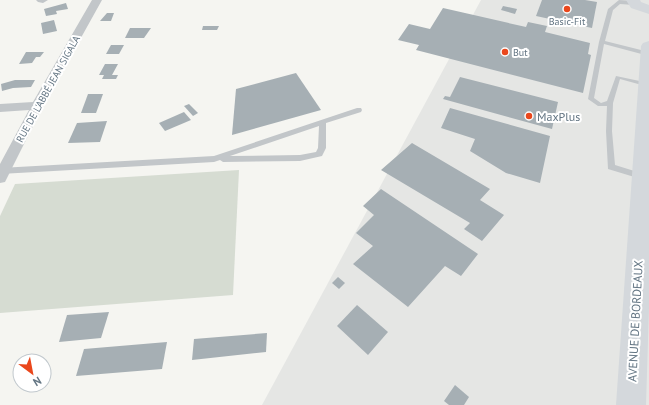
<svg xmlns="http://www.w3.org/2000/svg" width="649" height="405" font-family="'PT Sans',sans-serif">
  <rect width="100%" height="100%" fill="#f5f5f1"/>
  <path fill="#e5e6e4" d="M481,0H649V405H262Z"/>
  <path fill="#d6dcd2" d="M239,170L233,295L0,313V216L15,184Z"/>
  <g fill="#a6afb4">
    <path d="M542,0H585L597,2L592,28L536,16Z"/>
    <path d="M66,3L68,9L56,11L57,14L46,16L44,9Z"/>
    <path d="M503,6L517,9L515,14L501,10Z"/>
    <path d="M443,8L526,27L528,22L547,26L545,32L590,43L588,54L591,55L583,93L416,50L419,45L398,40L409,24L430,29Z"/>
    <path d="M107,13H114L111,21H100Z"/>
    <path d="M54,20L57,31L43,34L41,23Z"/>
    <path d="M203,26H219L217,30H202Z"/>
    <path d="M130,28H151L144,38H125Z"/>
    <path d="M111,45H124L119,54H106Z"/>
    <path d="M26,52H44L40,57H36L32,63L19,64Z"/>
    <path d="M105,64H118L112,75H118L116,79H102L104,75H99Z"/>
    <path d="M296,73L321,110L232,135L236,89Z"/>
    <path d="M460,77L558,102L552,129L443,99L445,96L450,97Z"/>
    <path d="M15,80H35L31,87L13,88L2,91L1,84Z"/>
    <path d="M88,94H103L96,113H81Z"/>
    <path d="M189,104L198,113L193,116L184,106Z"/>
    <path d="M450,108L550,136L540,183L506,173L470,151L475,139L441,128Z"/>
    <path d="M184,112L191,120L165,131L159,123Z"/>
    <path d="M107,121L100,142L68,143L77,123Z"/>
    <path d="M412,143L490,189L480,200L504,215L482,241L464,229L470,223L381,170Z"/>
    <path d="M381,189L478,254L461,276L445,266L408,307L353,264L373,246L356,233L374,215L363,206Z"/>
    <path d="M338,277L345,283L339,289L332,283Z"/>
    <path d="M357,305L388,332L368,355L337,326Z"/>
    <path d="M109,312L101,338L59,342L67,315Z"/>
    <path d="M267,333L266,352L192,360L194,339Z"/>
    <path d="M167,342L162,369L76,376L84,349Z"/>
    <path d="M455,385L469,397L464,405H449L444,401Z"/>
  </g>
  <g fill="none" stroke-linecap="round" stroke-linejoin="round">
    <g fill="#c2c6c9" fill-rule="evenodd">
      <path d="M619,0L634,1L637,3L634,5L620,4L613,10L605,41L649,52V56L604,44L594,98L601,103L607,101L616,76L649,83V87L620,79L613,103L612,131L615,165L644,174L645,176L641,179L608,169L606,131L607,106H598L588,99L599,42L608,9Z"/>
      <path d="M357,108H361L362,110L361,112L326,123V148L322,156L300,161L223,162L220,160L214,162L0,174V168L214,156ZM319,126L318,148L316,152L300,155L230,156Z"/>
    </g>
    <g fill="#c2c6c9" fill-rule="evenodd">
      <path d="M36,0H48L43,3L38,2Z"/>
      <path d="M92,0H102L43,106L5,182L0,183V164L29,110L0,112V104L33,102Z"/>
    </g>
    <g fill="#d4d8dc" fill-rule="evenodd">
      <path d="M626,0H640L641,2L649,5V14L631,8Z"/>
      <path d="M649,41V308L646,405H616L641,46L643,43Z"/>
    </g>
  </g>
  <g fill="#ea471c" stroke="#fff" stroke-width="1.5">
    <circle cx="567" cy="9" r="4"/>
    <circle cx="505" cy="52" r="4"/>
    <circle cx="529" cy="116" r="4"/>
  </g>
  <g text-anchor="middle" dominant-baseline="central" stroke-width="4" stroke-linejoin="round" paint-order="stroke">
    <g font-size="10" fill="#637583" stroke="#fff">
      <text x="567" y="21">Basic-Fit</text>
      <text x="513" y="52" text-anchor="start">But</text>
    </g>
    <g font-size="10" fill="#637583" stroke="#fff">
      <text transform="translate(48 89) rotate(-61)">RUE DE L'ABBÉ JEAN SIGALA</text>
    </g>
    <g font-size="12" fill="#637583" stroke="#fff" text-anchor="start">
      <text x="537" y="116">MaxPlus</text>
    </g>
    <g font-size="12" fill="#637583" stroke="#fff">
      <text transform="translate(635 321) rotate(-87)">AVENUE DE BORDEAUX</text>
    </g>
  </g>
  <g transform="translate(32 373) rotate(148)"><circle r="19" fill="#ffffff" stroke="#c1c8cd"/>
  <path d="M0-3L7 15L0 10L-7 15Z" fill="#ea471c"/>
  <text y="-6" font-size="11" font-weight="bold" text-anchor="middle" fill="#637583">N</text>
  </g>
</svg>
